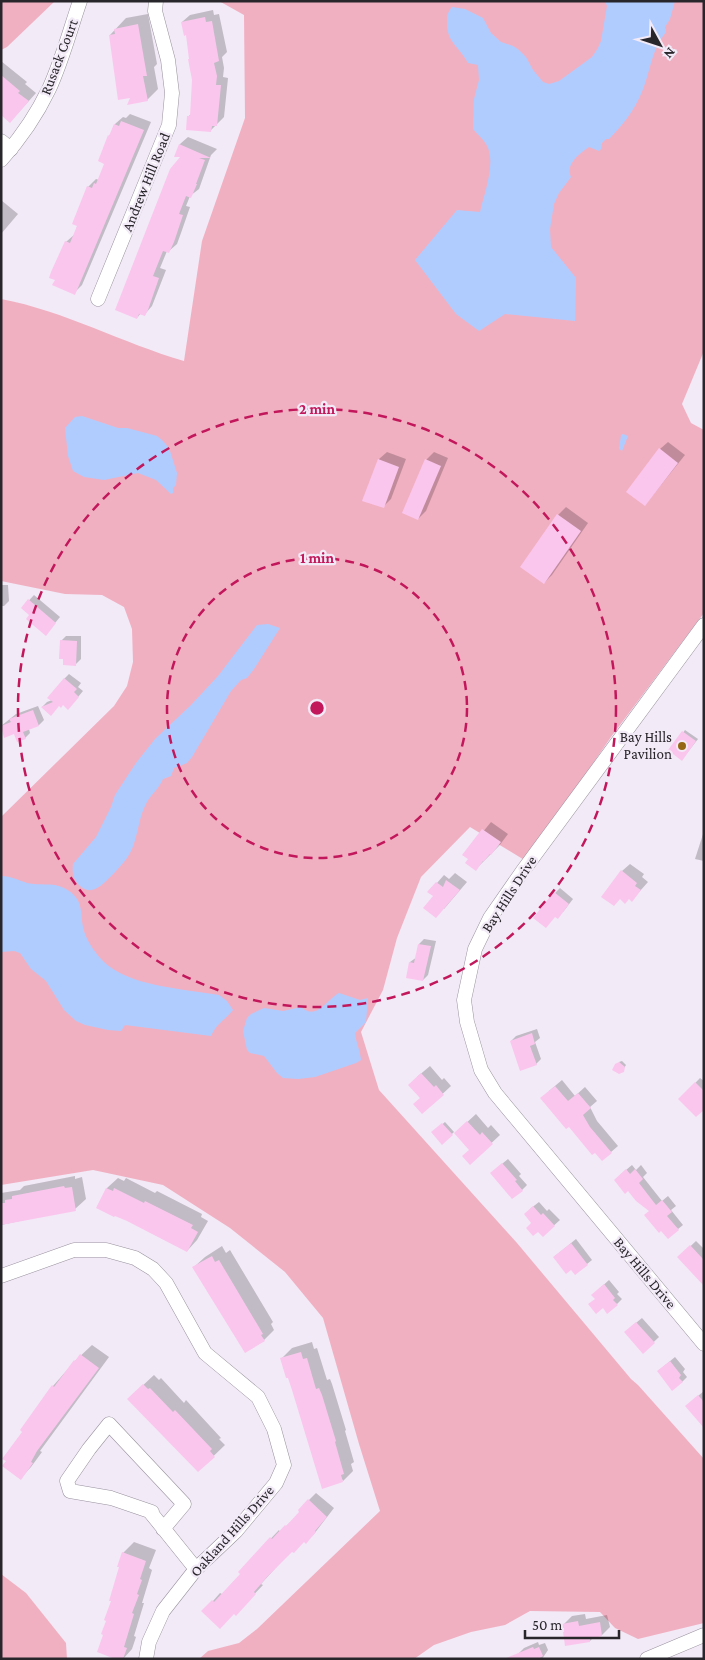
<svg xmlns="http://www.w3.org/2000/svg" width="705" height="1660" font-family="'Crimson Pro',serif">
  <rect width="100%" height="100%" fill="#f2eaf7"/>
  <g fill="#f1b0c2">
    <path d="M1,1H55L7,47L1,50Z"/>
    <path d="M219,1H704V351L682,404L691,423L704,430V613L611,737L526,861L470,827L421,877L397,938L383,990L361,1032L379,1090L517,1243L631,1379L638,1385L704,1459V1623L638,1639L615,1628L600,1612L530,1611L505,1625L471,1632L434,1645L414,1659H199L208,1651L239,1643L257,1629L380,1511L359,1444L323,1318L285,1272L230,1228L163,1185L93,1170L1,1185V817L114,706L127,686L133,662L132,629L124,607L102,595L65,594L1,581V299C65,311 122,343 184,361L202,241L245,118L244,15Z"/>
    <path d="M1,1574L26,1593L66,1643L67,1659H1Z"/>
  </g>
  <g fill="#b0ccff">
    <path d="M605,1H675L670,19L665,27L666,32C650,52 651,72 641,94C634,111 621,127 609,139H606L602,143L601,149L599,151L589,147C579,154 565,164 571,177L559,193L554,204L550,229L551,247L576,278L575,321L505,314L479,331L456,314L415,260L457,210L480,212C484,194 497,161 486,144C483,139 477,134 473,129L474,99L479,80L478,65L468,63C459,46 446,42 447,21C447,15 448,12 452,7L465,9L483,18L491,33L501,42L513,46L519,50L526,57L533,70L543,82L549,84L559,81L592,57L598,48L601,41L607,6Z"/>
    <path d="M82,416L118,428H127L157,436L163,441L169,448L177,473L176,485L173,488V493L171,494L156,480L138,473L104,480L84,477L73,471L68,456L65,428L75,417Z"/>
    <path d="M623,434L628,436L622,451L619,449L621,435Z"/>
    <path d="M268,624L280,628L254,669L247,678L241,680L231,691L192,757L187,763L174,768L171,776L163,779C159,789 150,795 146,804C137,821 138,843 127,858C121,866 105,884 97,888C90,892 84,890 79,885C73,879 72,872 73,864L96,837L111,807L115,795L136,763L155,739L191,705L218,676L257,625Z"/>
    <path d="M1,876C11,876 18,880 27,883C39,886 52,882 64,888C87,900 78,914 85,934C89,945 100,960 110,967C138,987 185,989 219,995L227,1001L233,1010C224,1021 217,1023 211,1036L125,1025L121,1031L108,1030L85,1025L76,1021L64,1010L46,981L31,969L20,953L14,951L1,952Z"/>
    <path d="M339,993L360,1000L368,998L366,1022L355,1033C356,1043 360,1049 361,1060L356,1063L315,1077L298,1079L283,1078L277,1073L264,1056L250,1053L247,1050L243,1031L247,1018L251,1014L264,1008L283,1011L301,1007C317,1021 326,1000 339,993Z"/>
  </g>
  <g fill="#0003">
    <path d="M213,10L214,15L219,14L227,52L222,57L224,68L223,77L228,78L224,117L211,130L189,116L191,114L193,79L187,34L182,22L190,15Z"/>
    <path d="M148,14L157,64L154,67L158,89L147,100L132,96L110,35L126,18Z"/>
    <path d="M1,61L27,82L25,84L36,93L18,113L1,110Z"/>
    <path d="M130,114L151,122L82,285L74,293L56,280L66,242L75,234L88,187L96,179L99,180L106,163L109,136L112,132L115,124L123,117L126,118Z"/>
    <path d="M188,137L217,149L211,155L199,189L190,196L186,206L190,207L181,233L177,244L169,251H167L160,268L166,270L152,306L145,314L141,313L137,318L183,156H176L180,144Z"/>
    <path d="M1,200L18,214L1,234Z"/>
    <path d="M668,442L685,455L645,505L660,449Z"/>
    <path d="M387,452L406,459L391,499L383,507L379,459Z"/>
    <path d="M434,452L448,458L426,511L418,519L426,460Z"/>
    <path d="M566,507L588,523L552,575L544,583L558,515Z"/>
    <path d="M1,585H8L9,601L4,606H1Z"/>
    <path d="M34,595L60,617L50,629L22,608Z"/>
    <path d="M66,636H81V659L76,664L61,641Z"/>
    <path d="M69,674L81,683L78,687L83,691L73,703L42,707L47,702L52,700L64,679Z"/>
    <path d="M38,706L44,720L39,725L29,729L30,733L25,738L1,726L16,714Z"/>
    <path d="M685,730L698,739L684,757L670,750Z"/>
    <path d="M491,822L508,834L499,846L476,869L470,859L464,855Z"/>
    <path d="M704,831V861L695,859Z"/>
    <path d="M630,864L644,874L642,877L648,882L632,900L622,871Z"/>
    <path d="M455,873L467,882L444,909L435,896L437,883L444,875L449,879Z"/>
    <path d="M560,888L573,899L563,912L555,893Z"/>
    <path d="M424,939L436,941L428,975L423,980L407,977L410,962L417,957L419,944Z"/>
    <path d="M537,1029L540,1038L535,1042L541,1059L536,1064L511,1041L516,1036Z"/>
    <path d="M622,1061L626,1065L623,1070L619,1062Z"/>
    <path d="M430,1066L442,1080L444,1078L451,1086L422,1113L417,1077Z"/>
    <path d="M700,1078L704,1081V1108L680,1099Z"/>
    <path d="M562,1080L575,1096L585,1087L597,1101L590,1107L597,1121L618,1146L611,1152L569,1125L549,1091Z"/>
    <path d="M476,1114L488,1128L491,1125L500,1135L470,1163V1149L463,1126Z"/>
    <path d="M445,1122L454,1132L442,1143L433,1132Z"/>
    <path d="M508,1159L521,1174L519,1176L527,1185L522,1190L497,1168Z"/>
    <path d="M632,1165L636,1170L641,1165L647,1173L643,1177L662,1201L668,1196L676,1206L671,1210L683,1225L678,1229L650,1211L620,1175Z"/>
    <path d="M75,1176V1179L82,1177L86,1199L75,1209L1,1225V1193L20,1190L24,1186Z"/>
    <path d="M118,1178L124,1181L126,1178L155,1193L157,1191L202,1214L201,1217L208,1221L197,1240L187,1251L115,1214L97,1207L107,1188Z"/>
    <path d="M539,1202L547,1211L549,1209L560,1220L543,1235L533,1222L530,1209Z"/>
    <path d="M576,1239L592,1260L587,1264L554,1257Z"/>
    <path d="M696,1241L704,1249V1278L679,1257Z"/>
    <path d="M222,1246L226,1253L230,1250L273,1322L271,1324L274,1330L264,1340L194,1267L205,1257Z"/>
    <path d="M609,1280L619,1292L617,1294L622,1299L617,1304L596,1298L598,1290Z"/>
    <path d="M642,1318L659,1337L643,1352L631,1327Z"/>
    <path d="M312,1342L314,1349L317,1348L327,1380L330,1379L332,1384L346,1430L345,1431L354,1462L351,1464L353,1471L343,1481L294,1389L281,1359L292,1348Z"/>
    <path d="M92,1345L109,1357L40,1451L42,1452L31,1467L21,1478L24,1432L22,1430L53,1386L75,1361Z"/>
    <path d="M675,1357L685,1369L683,1372L687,1377L682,1382L658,1371Z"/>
    <path d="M154,1375L159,1380L161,1378L184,1403L186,1400L221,1438L219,1439L225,1445L198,1471L139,1389Z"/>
    <path d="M704,1391V1425L692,1401Z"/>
    <path d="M316,1493L334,1508L314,1534L292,1550L261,1584L263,1585L243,1606L234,1613L220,1627L213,1601L220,1593L222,1594L241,1574L239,1572L279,1530L280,1532L301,1512L299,1510Z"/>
    <path d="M134,1542L156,1550L149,1568L152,1570L142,1603H144L134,1636L136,1637L132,1649L123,1659L113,1601L123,1553Z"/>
    <path d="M585,1614L586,1619L607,1615L610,1627L602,1635L594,1637L590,1641L564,1624L572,1616Z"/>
    <path d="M538,1642L539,1645L545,1643L548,1650L542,1659H521L519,1653L524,1648Z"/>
  </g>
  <g fill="#fbc6ed">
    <path d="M205,17L206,22L212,21L219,61L214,63L217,76L216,85H221L217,126H212L211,132L186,130L187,116H190L192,80L188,59H189L186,35L184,36L181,22Z"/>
    <path d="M138,24L147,76H143L148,101L127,105L130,98L118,100L109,35L115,34L114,29Z"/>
    <path d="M1,75L20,91L18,93L29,101L10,123L1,115Z"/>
    <path d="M121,121L144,130L75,295L52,285L55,280L49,278L51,272L65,241L70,243L77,226L72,224L87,186L92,188L94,183L96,184L104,164L98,161L108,135L109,136L114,124L119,126Z"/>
    <path d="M179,144L211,158H199L205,160L196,184H197L191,198L186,196L179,214L183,215L174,242L169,253L163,251L153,276L159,278L148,310L145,316L139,314L137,319L115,310L170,169L180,157H174Z"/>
    <path d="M659,448L678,463L645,506L626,492Z"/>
    <path d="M378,459L399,467L384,508L362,501Z"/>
    <path d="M425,459L441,466L418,520L402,513Z"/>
    <path d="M557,514L581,531L544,584L520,567Z"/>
    <path d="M28,599L56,623L46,636L26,619L29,615L21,608Z"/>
    <path d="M60,640L77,641L76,666L63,665V659H59Z"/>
    <path d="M64,678L77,689L74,692L79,697L68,710L63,705L61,708L59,706L51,716L41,707L53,702L47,698Z"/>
    <path d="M33,710L39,726L23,732L26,739L17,742L14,734L4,738L1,726L11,722L9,719Z"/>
    <path d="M682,731L696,741L682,761L668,750Z"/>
    <path d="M482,829L501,842L491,855L490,854L484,861H483L476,871L465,863L468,859L462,855Z"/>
    <path d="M621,870L637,883L635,886L641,890L632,902L629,899L625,904L620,899L614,906L601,897Z"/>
    <path d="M446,880L460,890L436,918L423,908L433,896L427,892L436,882L443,887Z"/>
    <path d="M554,892L569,904L558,919L555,917L546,928L533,918Z"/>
    <path d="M418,944L431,946L423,981L406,978L409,962L414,963Z"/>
    <path d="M532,1033L535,1044L530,1046L537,1065L520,1071L510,1041Z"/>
    <path d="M619,1062L625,1067L624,1072L619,1074L612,1070L615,1064Z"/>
    <path d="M421,1073L434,1087L436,1085L444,1095L422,1114L413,1104L420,1098L408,1085Z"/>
    <path d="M695,1082L704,1091V1110L696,1117L678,1099Z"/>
    <path d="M555,1086L568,1101L578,1093L591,1108L583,1115L590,1127L612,1153L602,1161L595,1153L592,1155L569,1127L566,1129L540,1098Z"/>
    <path d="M467,1121L480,1135L482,1132L493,1144L470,1165L462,1156L469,1150L454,1133Z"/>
    <path d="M442,1123L453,1135L442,1145L431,1132Z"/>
    <path d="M502,1163L517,1180L515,1181L523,1191L512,1199L490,1173Z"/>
    <path d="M626,1169L630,1174L635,1169L643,1179L639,1183L656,1205L662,1200L672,1212L667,1216L679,1230L668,1239L661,1231L659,1233L644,1215L649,1211L636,1201L628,1191L625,1194L614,1180Z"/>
    <path d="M64,1186L65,1188L72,1187L76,1211L1,1225V1203H5V1200L12,1199V1196Z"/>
    <path d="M106,1188L113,1191L114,1188L144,1203L145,1201L193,1225L191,1228L198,1232L187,1252L127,1221L115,1216L114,1217L96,1208Z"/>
    <path d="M533,1206L541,1215L543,1213L555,1226L543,1237L538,1232L533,1236L526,1228L531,1223L524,1214Z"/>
    <path d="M571,1243L588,1265L575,1275L571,1270L566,1274L553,1257Z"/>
    <path d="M690,1245L704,1260V1286L677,1257Z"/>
    <path d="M212,1256L215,1262L219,1260L263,1334L261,1335L265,1341L245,1353L192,1267Z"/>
    <path d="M604,1284L615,1298L613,1300L618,1305L607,1314L603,1308L596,1314L588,1304L595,1299L591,1295Z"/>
    <path d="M636,1322L655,1343L643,1354L624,1332Z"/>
    <path d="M301,1352L303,1359L307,1358L316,1389L319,1388L322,1395L336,1441L335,1442L344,1474L341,1475L343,1482L322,1489L292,1390L288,1378H286L280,1358Z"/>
    <path d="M80,1354L99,1368L37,1451L31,1462L33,1463L21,1480L2,1466L6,1461L2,1459L22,1432L20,1430L52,1385L54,1387L74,1360L75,1361Z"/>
    <path d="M670,1361L681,1375L679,1378L683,1382L672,1391L657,1371Z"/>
    <path d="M143,1384L148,1389L150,1388L173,1412L175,1410L212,1449L210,1451L215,1457L198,1472L127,1399Z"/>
    <path d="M698,1395L704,1402V1428L685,1406Z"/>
    <path d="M308,1499L327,1517L315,1531L316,1532L310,1539L306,1544L304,1542L294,1553L292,1552L267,1577L254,1592L256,1594L236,1616L234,1614L220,1629L201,1611L212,1600L214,1602L240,1574L238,1572L270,1537L272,1539L285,1525L286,1526L299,1512L298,1510Z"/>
    <path d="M122,1552L146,1561L140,1579L142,1580L137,1594L139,1595L132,1613L134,1614L124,1647L127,1648L123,1659H115L97,1652L103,1635L101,1634L106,1621L104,1620L111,1601H109L119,1567H117Z"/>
    <path d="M578,1621L579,1626L600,1622L602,1636L590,1639V1642L565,1646L562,1624Z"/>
    <path d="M533,1647L534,1649L539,1647L543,1656L538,1659H504Z"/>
  </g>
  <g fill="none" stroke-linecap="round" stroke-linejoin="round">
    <defs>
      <g id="minor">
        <path d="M1,141L11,149"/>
        <path d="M1,160C20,139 37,114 49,89C62,61 70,30 80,1"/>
        <path d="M98,299L169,125L172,93L168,60L155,11L156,1"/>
        <path d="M704,625L522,872L490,918L475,949L464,1000L467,1022L481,1070L495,1093L704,1344"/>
        <path d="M1,1276L74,1250H106L135,1258L153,1269L166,1283L205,1353L258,1397L274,1429L284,1465L276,1483L236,1531L196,1569L163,1611L149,1642L146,1659"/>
        <path d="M163,1529L184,1504L109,1424L89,1449L67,1481L70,1491L111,1498L152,1512L151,1513L196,1569"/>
        <path d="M647,1659L704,1635"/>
      </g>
    </defs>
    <use href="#minor" stroke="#99929e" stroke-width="15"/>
    <use href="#minor" stroke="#fff" stroke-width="14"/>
  </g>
  <g fill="none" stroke="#c2185b" stroke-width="2.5" stroke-dasharray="9 6">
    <circle cx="317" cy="708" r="150"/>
    <circle cx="317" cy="708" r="299"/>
  </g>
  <circle fill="#956715" stroke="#f2eaf7" stroke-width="2" cx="682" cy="746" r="5"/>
  <g text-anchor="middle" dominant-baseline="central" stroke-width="4.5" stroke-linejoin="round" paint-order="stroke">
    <g font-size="15" fill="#29262b" stroke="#f2eaf7">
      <text transform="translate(59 57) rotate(-69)">Rusack Court</text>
      <text transform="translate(146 182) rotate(-68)">Andrew Hill Road</text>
      <text transform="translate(509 894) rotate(-57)">Bay Hills Drive</text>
      <text transform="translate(645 1273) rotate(50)">Bay Hills Drive</text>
      <text transform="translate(232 1531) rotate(-48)">Oakland Hills Drive</text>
    </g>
    <g font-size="15" fill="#29262b" stroke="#f2eaf7" text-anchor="end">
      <text x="672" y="737">Bay Hills<tspan x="672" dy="17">Pavilion</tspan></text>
    </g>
  </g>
  <circle cx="317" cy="708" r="8" fill="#c2185b" stroke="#f2eaf7" stroke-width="2.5"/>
  <g font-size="15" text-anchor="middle" font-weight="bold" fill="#c2185b" stroke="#f2eaf7" stroke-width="4.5" stroke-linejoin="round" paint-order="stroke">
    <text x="317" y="414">2 min</text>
    <text x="317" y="563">1 min</text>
  </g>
  <rect width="705" height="1660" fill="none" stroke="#29262b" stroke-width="5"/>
  <g transform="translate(660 45) rotate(130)" stroke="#f2eaf7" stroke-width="4" paint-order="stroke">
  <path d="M0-4L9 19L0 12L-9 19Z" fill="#29262b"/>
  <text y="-8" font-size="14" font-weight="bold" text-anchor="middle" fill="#29262b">N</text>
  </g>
  <path d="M525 1630v8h94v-8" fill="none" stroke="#29262b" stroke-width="2.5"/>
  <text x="532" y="1630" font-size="15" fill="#29262b" stroke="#f2eaf7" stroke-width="4" paint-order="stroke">50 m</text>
</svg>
